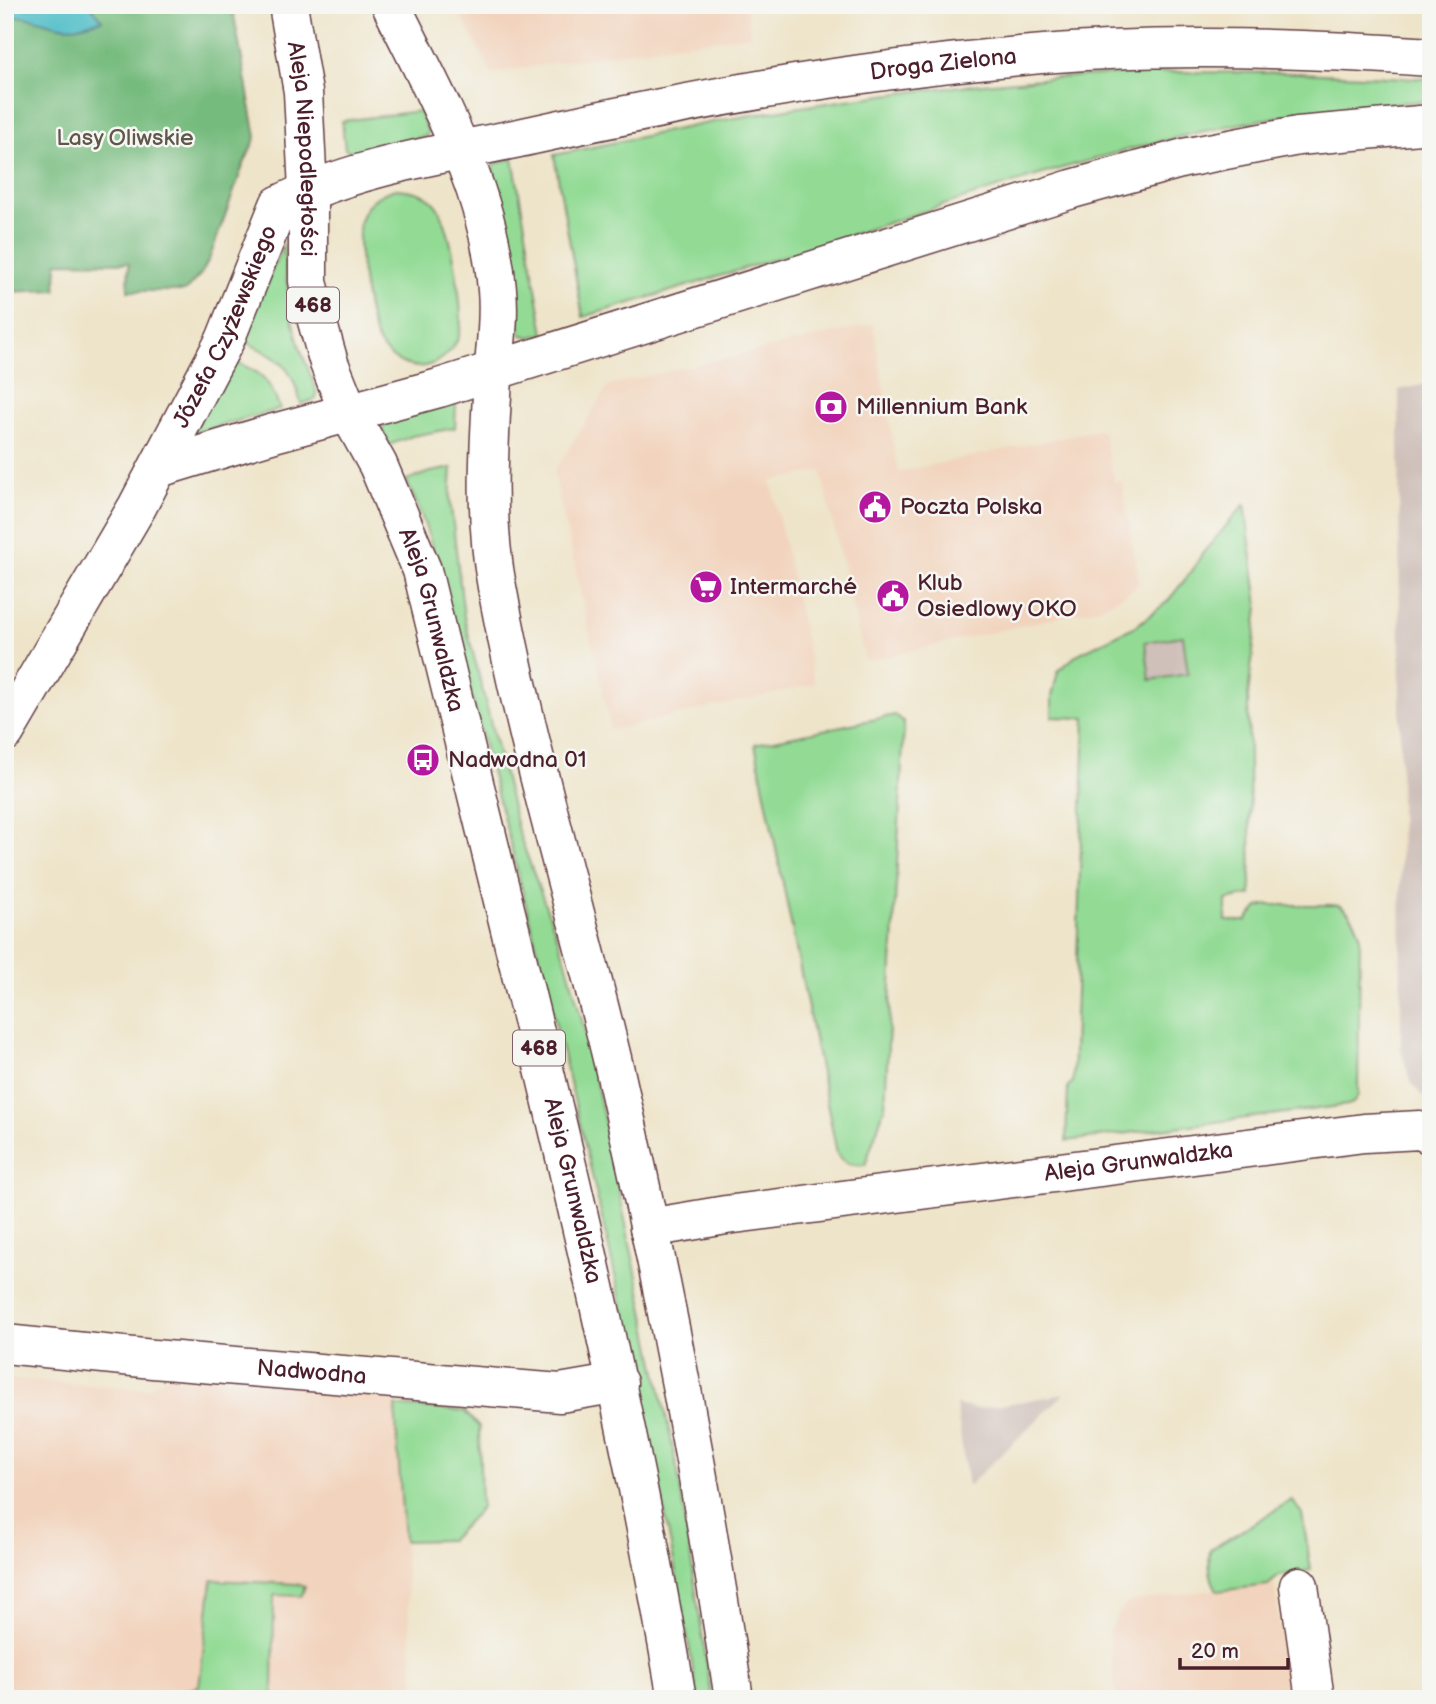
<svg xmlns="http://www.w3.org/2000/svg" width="1436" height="1704" font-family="'Balsamiq Sans',sans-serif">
  <rect width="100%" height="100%" fill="#f6f6f2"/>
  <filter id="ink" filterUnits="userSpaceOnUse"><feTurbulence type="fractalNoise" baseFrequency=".0143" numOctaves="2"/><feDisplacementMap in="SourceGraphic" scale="14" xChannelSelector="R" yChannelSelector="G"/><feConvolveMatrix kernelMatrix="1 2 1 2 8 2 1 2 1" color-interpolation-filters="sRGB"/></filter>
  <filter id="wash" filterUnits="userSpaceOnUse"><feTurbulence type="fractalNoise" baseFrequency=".00686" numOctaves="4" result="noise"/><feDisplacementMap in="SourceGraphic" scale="28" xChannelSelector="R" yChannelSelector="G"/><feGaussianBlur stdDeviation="1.57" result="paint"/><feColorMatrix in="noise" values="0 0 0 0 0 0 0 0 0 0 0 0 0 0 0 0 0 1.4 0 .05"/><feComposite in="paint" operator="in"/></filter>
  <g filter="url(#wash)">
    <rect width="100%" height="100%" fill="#eee4c9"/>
    <g fill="#f2d4be">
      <path d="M455,5H746L750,35L630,51L492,73Z"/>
      <path d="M873,324L898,472L1102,429L1115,483L1122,482L1139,583L1131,591L1099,608L865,661L821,471L771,481L815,684L611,730L554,472L609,385Z"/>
      <path d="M170,1374L393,1391L415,1699H5V1379L148,1389Z"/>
      <path d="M1274,1581L1289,1699H1116L1109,1631L1119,1613L1129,1602Z"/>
    </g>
    <g fill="#cfc0ba">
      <path d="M1431,383V1095L1422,1096L1411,1082L1401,1049L1399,390Z"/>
      <path d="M1183,635L1188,674L1150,680L1144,642Z"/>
      <path d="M1064,1394L968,1486L956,1405L978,1409Z"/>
    </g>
    <g fill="#93db95" stroke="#6e7d60" stroke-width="2" fill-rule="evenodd">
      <path d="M1175,72L1298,73L1431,79V101C1240,108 1070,164 891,222C789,255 686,287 583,317L554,155C620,142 686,126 752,115C892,91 1033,76 1175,72Z"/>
      <path d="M419,111L428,132L426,136L352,152L345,149L342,121Z"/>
      <path d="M513,158L544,334L530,337L522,335L519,328C518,283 513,249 502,205C499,193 489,174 495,164Z"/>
      <path d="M396,189C410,190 424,192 434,203C451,220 464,307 460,331C458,345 443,361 429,365C410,371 389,359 379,343C368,325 354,238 361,218C367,201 380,193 396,189Z"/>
      <path d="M283,245L290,312L300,348L316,389V399L301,404C291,361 277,359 241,339Z"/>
      <path d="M230,359C264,375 266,374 280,409L193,433Z"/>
      <path d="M453,403L456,404L455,428L412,436L389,445L382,430L386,421Z"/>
      <path d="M452,468L450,499L464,617L518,831L566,961L587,1039L678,1473L712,1699H698C650,1406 581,1118 507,831C491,772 475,713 461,654C446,595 433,535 406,480L431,472Z"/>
      <path d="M1245,504L1258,606L1248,696L1251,895L1226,900V921H1246L1258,907L1268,905H1338C1350,911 1356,921 1360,934L1358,1096L1353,1103L1348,1105L1066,1141L1068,1086L1073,1082L1085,718L1052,717V696L1058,671L1078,654L1136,626L1167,602L1192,571L1202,554ZM1183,636L1188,674L1150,680L1145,642Z"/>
      <path d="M895,715L904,723L885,1106L865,1165C851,1166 845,1164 837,1153L755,744Z"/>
      <path d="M395,1406L464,1411L479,1427L481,1508L450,1540L404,1541Z"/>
      <path d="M1292,1500L1302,1514L1311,1570L1279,1576L1268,1585L1218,1591C1210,1581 1208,1563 1210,1550Z"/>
      <path d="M212,1580L297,1584L305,1587L301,1596L274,1595L273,1699H173L181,1691L199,1686Z"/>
    </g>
    <path fill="#76bb7e" stroke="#606d54" stroke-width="2" d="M90,5H232L256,137L243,166L210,257L201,274L185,291H128L129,263L57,262L56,290L5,292V19C24,12 43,23 62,26C73,28 89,22 101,19Z"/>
    <path fill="#50bec8" stroke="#4d6e7a" stroke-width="2" d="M5,5H90L102,20C89,23 75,29 62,26C43,23 24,12 5,19Z"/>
  </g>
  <g filter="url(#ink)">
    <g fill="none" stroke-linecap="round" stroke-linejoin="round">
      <defs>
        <g id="minor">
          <path d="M158,468L274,433L439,388L1072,189L1184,158L1298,136L1431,124"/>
          <path id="s1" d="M5,732L137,507L225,340L279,205C357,165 447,154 533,135C693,99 856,70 1020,56C1156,43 1295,47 1431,57"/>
          <path id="s2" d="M649,1228L726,1215L1364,1133L1420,1130L1431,1135"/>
          <path id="s3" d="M5,1344L153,1359L560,1393L618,1383"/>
          <path d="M1299,1586L1315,1699"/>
        </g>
        <g id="major">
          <path id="s4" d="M288,5L303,92L308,190V281L317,321L329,363L349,413L378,465L422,570C512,945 613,1318 677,1699"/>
          <path d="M391,5C436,97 489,187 497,290C500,319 495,349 493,378C489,447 484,518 497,587C527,750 577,910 615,1071C663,1279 703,1488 734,1699"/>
        </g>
      </defs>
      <use href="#minor" stroke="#633d43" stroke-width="41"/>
      <use href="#major" stroke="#633d43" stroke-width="41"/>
      <use href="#minor" stroke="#fff" stroke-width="38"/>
      <use href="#major" stroke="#fff" stroke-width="38"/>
    </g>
  </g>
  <defs>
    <symbol id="bank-disc" viewBox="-11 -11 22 22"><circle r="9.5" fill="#b5179e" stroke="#f6f6f2"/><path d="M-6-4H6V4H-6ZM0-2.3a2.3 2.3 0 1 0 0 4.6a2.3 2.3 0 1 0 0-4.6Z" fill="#fff"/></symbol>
    <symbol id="civic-disc" viewBox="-11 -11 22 22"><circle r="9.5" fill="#b5179e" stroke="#f6f6f2"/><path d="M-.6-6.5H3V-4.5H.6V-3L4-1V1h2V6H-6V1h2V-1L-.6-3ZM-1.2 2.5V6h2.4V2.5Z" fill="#fff"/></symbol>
    <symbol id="supermarket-disc" viewBox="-11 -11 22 22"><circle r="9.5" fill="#b5179e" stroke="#f6f6f2"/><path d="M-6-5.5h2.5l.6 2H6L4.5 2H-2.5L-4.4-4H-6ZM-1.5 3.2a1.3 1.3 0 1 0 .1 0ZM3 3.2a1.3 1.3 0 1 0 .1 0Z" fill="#fff"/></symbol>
    <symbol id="bus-disc" viewBox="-11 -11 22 22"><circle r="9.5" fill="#b5179e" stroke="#f6f6f2"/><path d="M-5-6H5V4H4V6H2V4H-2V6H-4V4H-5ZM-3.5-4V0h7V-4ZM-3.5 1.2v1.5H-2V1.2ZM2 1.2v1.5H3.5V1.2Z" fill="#fff"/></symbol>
  </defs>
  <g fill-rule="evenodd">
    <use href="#bank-disc" x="812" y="388" width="38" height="38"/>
    <use href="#civic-disc" x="856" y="488" width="38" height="38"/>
    <use href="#supermarket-disc" x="687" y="568" width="38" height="38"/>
    <use href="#civic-disc" x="874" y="577" width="38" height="38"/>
    <use href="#bus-disc" x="404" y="741" width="38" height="38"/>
  </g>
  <g text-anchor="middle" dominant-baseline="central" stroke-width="5" stroke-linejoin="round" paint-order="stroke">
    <g fill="#f6f6f2" stroke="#7e6067" stroke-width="2">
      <rect x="287" y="287.5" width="52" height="35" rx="5"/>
      <rect x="513" y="1030.5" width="52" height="35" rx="5"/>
    </g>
    <g font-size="21" font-weight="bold" fill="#4a1f2b">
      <text x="313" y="305">468</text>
      <text x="539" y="1048">468</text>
    </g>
    <g font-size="23" fill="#4a1f2b" stroke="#f6f6f2">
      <text stroke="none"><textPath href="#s1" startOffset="1276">Droga Zielona</textPath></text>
      <text stroke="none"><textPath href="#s4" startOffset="145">Aleja Niepodległości</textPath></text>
      <text stroke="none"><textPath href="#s1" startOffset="462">Józefa Czyżewskiego</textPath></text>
      <text stroke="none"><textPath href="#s4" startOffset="640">Aleja Grunwaldzka</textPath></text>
      <text stroke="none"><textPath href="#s2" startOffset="494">Aleja Grunwaldzka</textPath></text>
      <text stroke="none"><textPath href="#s4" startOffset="1228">Aleja Grunwaldzka</textPath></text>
      <text stroke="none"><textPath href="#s3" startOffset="308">Nadwodna</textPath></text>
    </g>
    <g font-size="23" fill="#60574b" stroke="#f6f6f2">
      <text x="125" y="138">Lasy Oliwskie</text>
    </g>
    <g font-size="23" fill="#4a1f2b" stroke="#f6f6f2" text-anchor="start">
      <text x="856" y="407">Millennium Bank</text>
      <text x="900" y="507">Poczta Polska</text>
      <text x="917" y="583">Klub<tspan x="917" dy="26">Osiedlowy OKO</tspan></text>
      <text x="730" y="587">Intermarché</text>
      <text x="448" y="760">Nadwodna 01</text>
    </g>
  </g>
  <rect width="1436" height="1704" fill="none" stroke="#f6f6f2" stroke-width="28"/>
  <path d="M1180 1658v10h108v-10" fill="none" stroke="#4a1f2b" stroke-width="3.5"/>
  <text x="1191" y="1658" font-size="21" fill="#4a1f2b" stroke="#f6f6f2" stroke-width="5" paint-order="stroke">20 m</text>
</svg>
